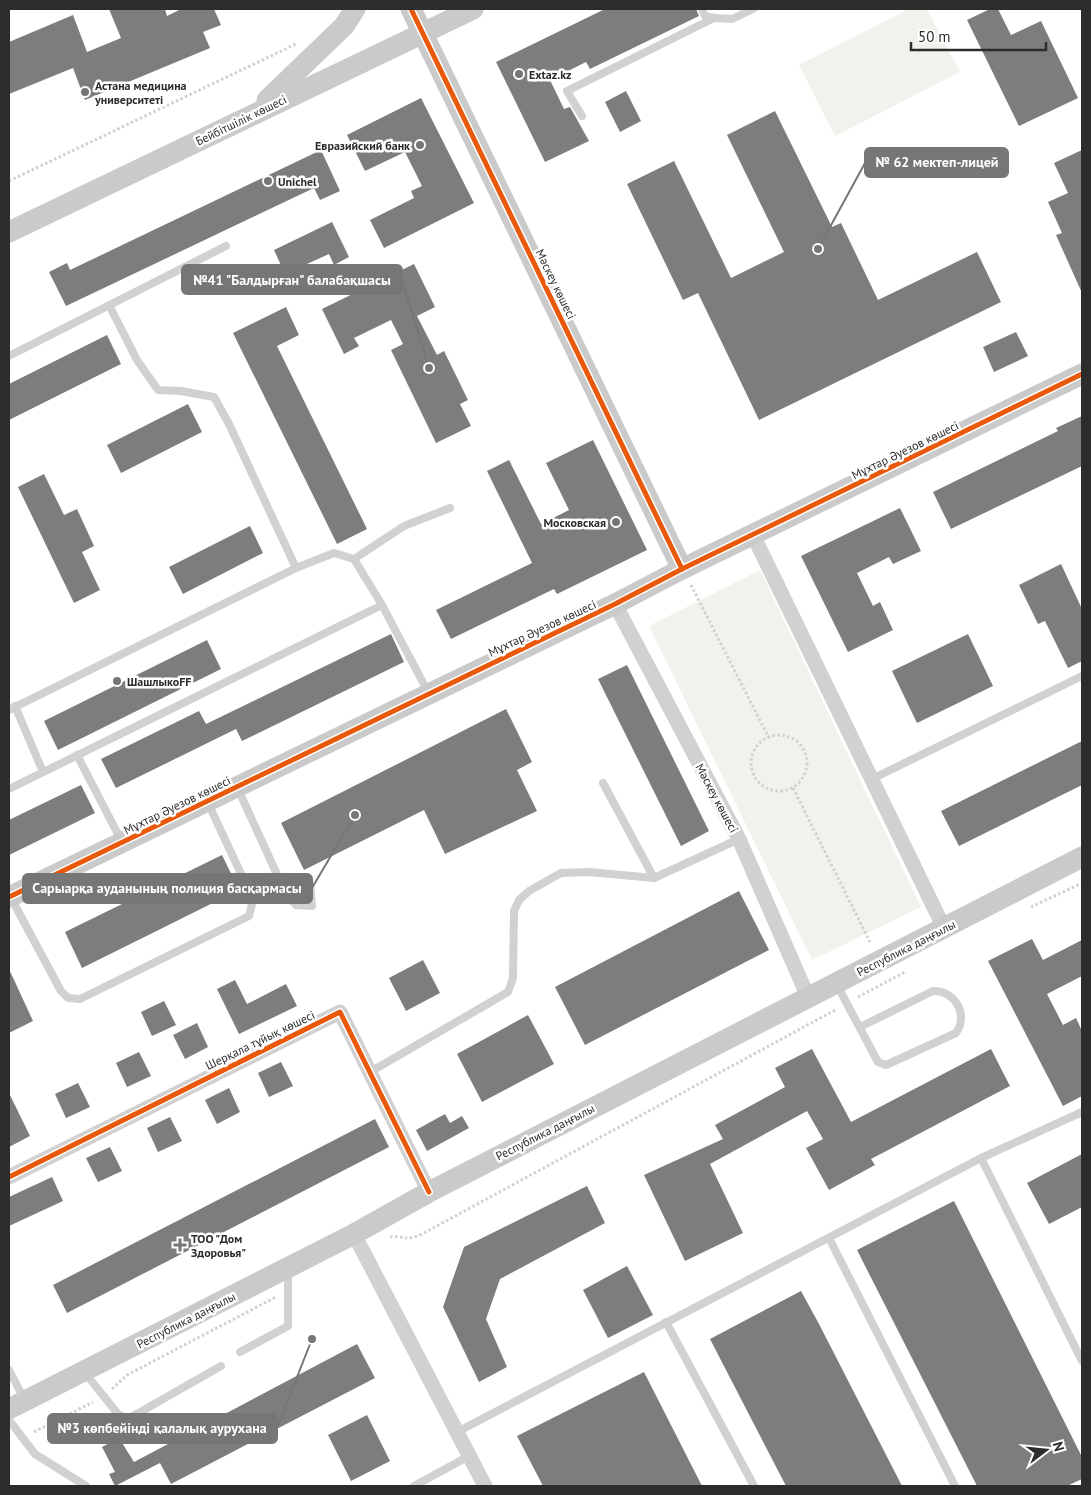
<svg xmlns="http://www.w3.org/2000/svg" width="1091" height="1495" font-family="'PT Sans',sans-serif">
  <rect width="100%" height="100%" fill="#fff"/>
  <g fill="#eff3eb">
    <path d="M909,9H927L960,72L835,136L799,65Z"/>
    <path d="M760,570L921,907L812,960L649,626Z"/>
  </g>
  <g fill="#7d7d7d">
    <path d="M109,9H165L167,16L181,9H214L221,25L203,32L210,48L85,100L73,68L9,94V42L73,15L87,52L121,38Z"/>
    <path d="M605,9H696L699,16L590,69L586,62L550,80L564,109L570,107L589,141L545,162L496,62Z"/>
    <path d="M990,9H998L1011,35L1041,21L1078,98L1019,126L967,20Z"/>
    <path d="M626,91L641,121L620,132L605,102Z"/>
    <path d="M421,98L474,203L384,248L370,220L414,198L411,191L422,186L405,152L365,171L347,135Z"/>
    <path d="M775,111L832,227L841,223L878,300L977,252L1001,302L759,420L698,293L683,300L627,184L674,161L731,278L784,252L727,135Z"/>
    <path d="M321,150L340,191L320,200L314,188L66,306L49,272L67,263L70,270Z"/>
    <path d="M1082,150V293L1056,235L1062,233L1048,202L1068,193L1054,163Z"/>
    <path d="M332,222L349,257L334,265L329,254L285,274L274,250Z"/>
    <path d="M414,264L435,307L417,316L437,355L444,351L468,400L460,404L471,426L436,443L391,350L403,344L391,320L354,338L359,346L344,354L322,309Z"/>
    <path d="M286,307L299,335L277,346L367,529L337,544L233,333Z"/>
    <path d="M1016,332L1028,356L994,372L983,347Z"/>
    <path d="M107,335L121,364L9,420V384Z"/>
    <path d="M188,404L202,432L121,473L107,445Z"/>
    <path d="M1082,416V466L951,529L933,492L1058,431L1056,428Z"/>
    <path d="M593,440L647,550L557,594L554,589L451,639L436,610L532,563L487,471L509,460L541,524L569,510L546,463Z"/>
    <path d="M44,474L64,515L77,509L94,546L82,552L100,590L74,603L18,487Z"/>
    <path d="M900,508L921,551L893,564L889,557L857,573L873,606L880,602L893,630L848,652L801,556Z"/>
    <path d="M250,526L263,553L183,594L169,567Z"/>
    <path d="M1061,564L1082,609V661L1068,668L1045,621L1038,624L1019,585Z"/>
    <path d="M391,634L404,662L242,741L236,729L116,788L101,759L199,711L206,724Z"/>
    <path d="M968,634L993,686L917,723L892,671Z"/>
    <path d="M207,640L221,669L58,750L44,721Z"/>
    <path d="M627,665L709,831L681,846L598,679Z"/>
    <path d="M506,709L532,762L517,770L537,811L445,854L424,810L304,870L281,823Z"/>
    <path d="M1082,741V785L959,846L941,811Z"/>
    <path d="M81,785L95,813L9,855V820Z"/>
    <path d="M222,855L239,890L82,968L65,932Z"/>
    <path d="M739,891L769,950L585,1045L555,987Z"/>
    <path d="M1032,939L1043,960L1082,940V976L1047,994L1063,1025L1076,1018L1082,1031V1096L1063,1106L988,961Z"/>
    <path d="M423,960L440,993L406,1011L389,978Z"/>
    <path d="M9,969L33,1021L9,1033Z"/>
    <path d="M235,980L247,1004L286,984L297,1006L239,1034L217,989Z"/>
    <path d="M164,1001L176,1025L152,1036L141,1012Z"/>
    <path d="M528,1015L554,1064L482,1102L457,1054Z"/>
    <path d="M197,1023L208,1047L185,1059L173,1035Z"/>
    <path d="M812,1049L851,1122L991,1049L1010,1086L871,1159L875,1165L829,1190L806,1148L823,1139L807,1111L710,1164L743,1233L685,1261L644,1175L723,1139L715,1125L785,1087L775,1068Z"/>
    <path d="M139,1052L151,1076L127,1087L116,1063Z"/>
    <path d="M281,1062L293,1086L269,1097L258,1073Z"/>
    <path d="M78,1083L90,1107L66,1118L55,1094Z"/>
    <path d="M229,1088L240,1112L217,1124L205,1100Z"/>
    <path d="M9,1093L30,1136L9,1147Z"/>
    <path d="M445,1114L450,1123L462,1116L469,1128L427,1151L416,1130Z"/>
    <path d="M170,1117L182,1141L158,1152L147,1128Z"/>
    <path d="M375,1119L389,1147L67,1313L53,1285Z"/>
    <path d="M110,1147L122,1171L98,1182L86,1158Z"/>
    <path d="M1082,1154V1207L1049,1224L1027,1183Z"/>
    <path d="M52,1177L63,1201L9,1226V1197Z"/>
    <path d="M587,1186L605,1223L500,1279L486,1319L507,1367L479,1382L443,1307L464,1247Z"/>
    <path d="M954,1201L1082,1457V1479L1067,1486H977L857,1250Z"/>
    <path d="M627,1266L653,1315L608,1338L583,1290Z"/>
    <path d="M801,1291L819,1324L902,1486H786L727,1372L710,1339Z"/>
    <path d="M357,1344L375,1378L171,1484L160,1463L115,1486L109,1474L115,1472L102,1447L119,1438L134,1462Z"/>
    <path d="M644,1372L702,1486H543L517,1436Z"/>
    <path d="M367,1415L390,1461L351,1481L328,1435Z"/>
  </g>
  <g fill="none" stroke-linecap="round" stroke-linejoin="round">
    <g stroke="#d1d1d1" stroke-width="3" stroke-dasharray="2.5 2.5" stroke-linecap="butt">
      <path d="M9,181L296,44"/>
      <path d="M691,585L769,738"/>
      <circle cx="779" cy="763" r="28"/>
      <path d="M793,788L871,944"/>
      <path d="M1031,907L1082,883"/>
      <path d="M858,997L905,972"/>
      <path d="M390,1237C405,1235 405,1242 422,1234L837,1009"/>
      <path d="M112,1389L127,1375L276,1297"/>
      <path d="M34,1432L93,1402"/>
    </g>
    <g stroke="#d1d1d1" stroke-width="8">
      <path d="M702,9L705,16L714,18"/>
      <path d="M582,116L567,91L714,18L732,19L753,9"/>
      <path d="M109,305L137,360L158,390L181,391L214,397L229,424L296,568"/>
      <path d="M9,356L226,246"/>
      <path d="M354,559L404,526L450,508"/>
      <path d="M15,706L43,772"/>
      <path d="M9,710L296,568L334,553L354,559L382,605"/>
      <path d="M77,755L122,842"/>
      <path d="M872,779L1082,676"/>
      <path d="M603,783L654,878"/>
      <path d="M9,789L382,605L428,692"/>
      <path d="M238,789L286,894L296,905L312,906L310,883"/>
      <path d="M11,898L61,991L68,998L80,999L249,916L252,904L249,891L208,803"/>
      <path d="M837,985L878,1062L886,1065L956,1033C969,1015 955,990 933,991L860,1027"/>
      <path d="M370,1072L508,992L513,978L514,911L519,900L529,891L561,873L589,872L654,878L739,839"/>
      <path d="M981,1158L1082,1361"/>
      <path d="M829,1238L955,1486"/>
      <path d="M666,1322L754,1486"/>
      <path d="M240,1352L288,1326V1270"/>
      <path d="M9,1370L24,1399"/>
      <path d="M85,1373L118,1414L128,1419L221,1366"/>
      <path d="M9,1420L35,1454L86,1486"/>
      <path d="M457,1432L981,1158L1082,1112"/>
      <path d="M414,1486L469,1456"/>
    </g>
    <g stroke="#d1d1d1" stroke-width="15">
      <path d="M753,535L944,928"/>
      <path d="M615,604L739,839L808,997"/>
      <path d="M9,1177L340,1012L429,1192"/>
      <path d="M354,1234L485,1486"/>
    </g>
    <g stroke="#cacaca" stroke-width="21">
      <path d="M411,9L682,569"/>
      <path d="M267,100L344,26L355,9"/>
      <path d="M9,232L473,9"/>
      <path d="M9,897L615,604L682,569L1082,374"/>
      <path d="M9,1409L354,1234L429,1192L1082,857"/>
    </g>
    <defs>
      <g id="cycleway">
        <path d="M411,9L682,569"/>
        <path d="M9,897L615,604L682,569L1082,374"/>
        <path d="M9,1177L340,1012L429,1192"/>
      </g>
    </defs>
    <use href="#cycleway" stroke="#fff" stroke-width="8"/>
    <use href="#cycleway" stroke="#e8590c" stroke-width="5"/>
  </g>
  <g fill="#767676" stroke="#fff" stroke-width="2">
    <circle cx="519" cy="74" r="5"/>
    <circle cx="85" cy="92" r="5"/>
    <circle cx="420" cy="145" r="5"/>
    <circle cx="268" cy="181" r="5"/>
    <circle cx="616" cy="522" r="5"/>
    <circle cx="117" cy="681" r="5"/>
    <path d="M177.5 1237.5h5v5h5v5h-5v5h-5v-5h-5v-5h5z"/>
  </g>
  <g text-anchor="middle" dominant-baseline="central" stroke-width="5" stroke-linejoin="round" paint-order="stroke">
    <g font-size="12" font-weight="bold" fill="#2c2c2c" stroke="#fff" text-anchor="start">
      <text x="529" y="74">Extaz.kz</text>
      <text x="95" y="85">Астана медицина<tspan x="95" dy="14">университеті</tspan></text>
      <text x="410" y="145" text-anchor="end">Евразийский банк</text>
      <text x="278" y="181">Unichel</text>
      <text x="606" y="522" text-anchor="end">Московская</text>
      <text x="127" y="681">ШашлыкoFF</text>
      <text x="191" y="1238">ТОО "Дом<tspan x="191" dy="14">Здоровья"</tspan></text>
    </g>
    <g font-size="12" fill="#2c2c2c" stroke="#fff">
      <text transform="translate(241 120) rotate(-26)">Бейбітшілік көшесі</text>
      <text transform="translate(556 284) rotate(64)">Мәскеу көшесі</text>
      <text transform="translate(905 450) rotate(-26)">Мұхтар Әуезов көшесі</text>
      <text transform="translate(542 628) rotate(-25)">Мұхтар Әуезов көшесі</text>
      <text transform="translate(717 798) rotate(62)">Мәскеу көшесі</text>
      <text transform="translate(177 805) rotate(-26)">Мұхтар Әуезов көшесі</text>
      <text transform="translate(906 948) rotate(-27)">Республика даңғылы</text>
      <text transform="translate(260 1040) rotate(-26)">Шерқала тұйық көшесі</text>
      <text transform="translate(545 1132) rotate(-27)">Республика даңғылы</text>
      <text transform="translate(186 1320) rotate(-27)">Республика даңғылы</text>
    </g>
  </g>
  <path fill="none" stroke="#767676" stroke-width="2" d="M818 249L865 163M429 368L402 280M355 815L312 888M312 1339L277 1428"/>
  <g fill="#767676" stroke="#fff" stroke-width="2">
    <circle cx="818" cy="249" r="5"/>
    <circle cx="429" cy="368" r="5"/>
    <circle cx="355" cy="815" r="5"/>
    <circle cx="312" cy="1339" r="5"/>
  </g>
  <g fill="#767676" stroke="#767676" stroke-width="2">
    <rect x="865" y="148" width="143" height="29" rx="5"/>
    <rect x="182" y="265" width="220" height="29" rx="5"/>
    <rect x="23" y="874" width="289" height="29" rx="5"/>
    <rect x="48" y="1414" width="229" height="29" rx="5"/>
  </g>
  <g font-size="14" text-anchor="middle" font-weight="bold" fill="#fff">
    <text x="937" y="167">№ 62 мектеп-лицей</text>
    <text x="292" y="285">№41 "Балдырған" балабақшасы</text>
    <text x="167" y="893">Сарыарқа ауданының полиция басқармасы</text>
    <text x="162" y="1433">№3 көпбейінді қалалық аурухана</text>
  </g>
  <rect width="1091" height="1495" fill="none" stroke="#2c2c2c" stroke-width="20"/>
  <g transform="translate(1046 1450) rotate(74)" stroke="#ffffff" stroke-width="4" paint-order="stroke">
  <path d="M0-4L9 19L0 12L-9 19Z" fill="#2c2c2c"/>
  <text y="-8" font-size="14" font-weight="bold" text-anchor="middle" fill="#2c2c2c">N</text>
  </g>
  <path d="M911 42v8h135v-8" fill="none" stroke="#2c2c2c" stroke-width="2.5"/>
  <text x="918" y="42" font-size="15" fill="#2c2c2c" stroke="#ffffff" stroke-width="4" paint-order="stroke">50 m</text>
</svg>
